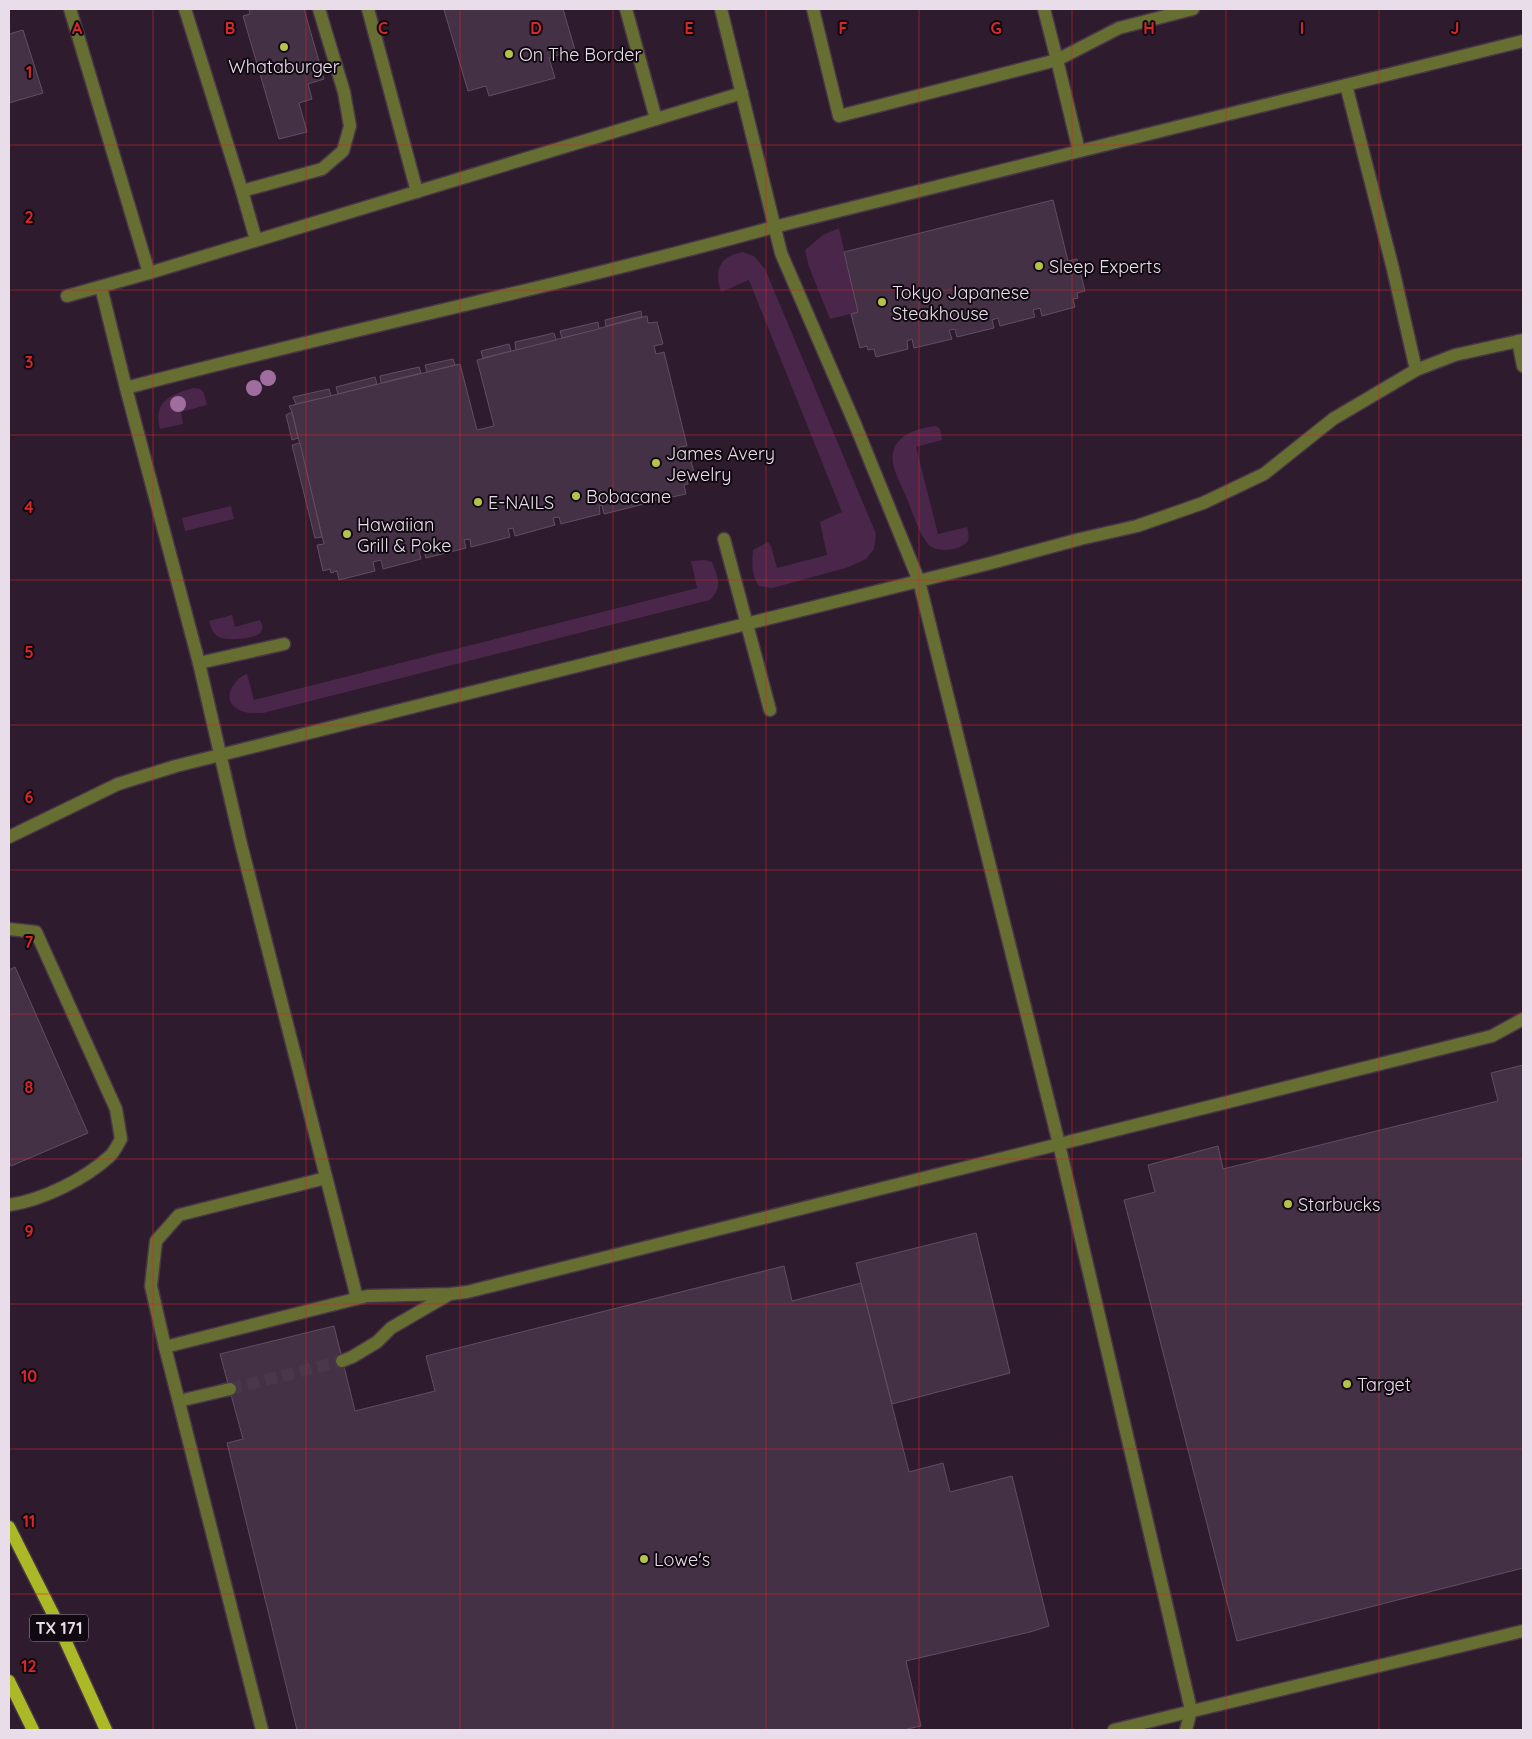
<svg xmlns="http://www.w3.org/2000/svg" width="1532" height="1739" font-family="Quicksand,sans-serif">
  <rect width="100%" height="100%" fill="#2e1b2e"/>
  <g fill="#4b264b">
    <path d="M839,228L858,312L830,319L809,267L805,250L823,235Z"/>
    <path d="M743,252L754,256L765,269L876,534L874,549L866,559L846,568L772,588L759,586C751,574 752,564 753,550L768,542L771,546L777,568L827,555L820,522L842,512L749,280L721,292C714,270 719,256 743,252Z"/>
    <path d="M193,388L200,389L204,393L207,405L181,412L183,424L160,429C153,401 170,395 193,388Z"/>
    <path d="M936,426L940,429L942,440L916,447L938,534L967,527C968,532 970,538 967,542C960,551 935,553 928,544C918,532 913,513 907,499C903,488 895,475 893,463C889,437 916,428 936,426Z"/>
    <path d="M231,506L234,519L185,531L182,518Z"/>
    <path d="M704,560L712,562C718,577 723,587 710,600L263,713C254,713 244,714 236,708C221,698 235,678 247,674L254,700L697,588L691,561Z"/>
    <path d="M232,615L235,627L260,620C262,624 264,628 261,632C257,639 226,641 219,637C213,634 211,627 209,621Z"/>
  </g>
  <g fill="#453145" stroke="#634d63">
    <path d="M249,9H304L324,79L308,84L312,99L299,103L307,132L279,139L243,16L250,14Z"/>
    <path d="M448,9H563L575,50L549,58L555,78L489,96L486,86L468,91L444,10Z"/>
    <path d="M23,30L43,93L9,103V34Z"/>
    <path d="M1053,200L1068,261L1077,259L1085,291L1077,293L1078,298L1073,299L1075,307L1042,316L1040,308L1033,310L1035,317L1000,326L998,318L992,320L994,328L957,337L955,329L949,330L952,339L914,348L912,339L907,341L908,349L876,357L874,349L868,350L867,346L860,348L851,314L858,312L844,252Z"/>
    <path d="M641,311L642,317L606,326L605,320Z"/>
    <path d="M647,316L648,323L657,322L663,344L654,346L656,354L664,352L687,446L679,447L681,455L689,454L695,476L687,478L688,484L684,485L686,494L649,502L648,494L642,496L644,504L604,514L602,505L599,506L600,514L561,524L559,517L553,518L555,525L515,536L513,528L508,529L510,537L471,547L470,539L464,540L466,548L426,558L424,550L419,551L421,559L383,569L381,560L373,562L375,571L339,580L337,571L331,573L330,569L323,571L317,545L324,544L292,412L289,406L460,364L477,430L494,426L477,360Z"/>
    <path d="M598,322L599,329L562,338L560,331Z"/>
    <path d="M554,333L556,340L516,350L515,342Z"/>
    <path d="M509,344L511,351L483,358L481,351Z"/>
    <path d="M453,359L455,365L427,372L425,365Z"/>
    <path d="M419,367L421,373L381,383L380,376Z"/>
    <path d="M375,377L377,384L338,394L336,387Z"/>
    <path d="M329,389L331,396L296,404L293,397Z"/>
    <path d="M292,412L298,438L292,440L286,415Z"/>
    <path d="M300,443L322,537L315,538L292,445Z"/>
    <path d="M15,967L88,1133L11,1166L9,1161V970Z"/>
    <path d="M1523,1065V1568L1237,1641L1124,1200L1155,1192L1148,1165L1218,1146L1223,1169L1498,1101L1491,1073Z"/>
    <path d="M976,1233L1010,1373L892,1404L856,1263Z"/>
    <path d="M784,1266L792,1301L861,1283L909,1472L943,1463L950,1492L1012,1476L1049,1626L1030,1632L906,1661L921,1726L903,1730H297L227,1443L243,1439L220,1354L334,1326L355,1411L435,1391L426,1356Z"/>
  </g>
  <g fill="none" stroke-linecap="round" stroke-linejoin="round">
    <path stroke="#4a384a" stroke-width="12" stroke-dasharray="12 6" stroke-linecap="butt" d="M230,1389L342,1361"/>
    <defs>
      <g id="minor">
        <path d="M70,9L149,273"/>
        <path d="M185,9L242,191L256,240"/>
        <path d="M368,9L417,192"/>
        <path d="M626,9L656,119"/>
        <path d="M721,9L781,253L855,424L919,581L1059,1144L1191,1710L1186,1730"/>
        <path d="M813,9L839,116L1057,60L1044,9"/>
        <path d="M1346,85L1393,269L1416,370"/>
        <path d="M1079,151L1057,60L1119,28L1193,9"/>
        <path d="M242,191L322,169L343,151L350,126L344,92L319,9"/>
        <path d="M101,287L126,388L199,663L241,844L357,1298"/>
        <path d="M67,296L149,273L742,93"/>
        <path d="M1518,341L1523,366"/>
        <path d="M126,388C341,331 560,286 774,227L1523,41"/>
        <path d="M724,539L770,710"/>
        <path d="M199,663L284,644"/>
        <path d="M9,837L118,784L176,766L991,563L1080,539L1137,526L1203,503L1264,474L1333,419L1416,370L1455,355L1523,340"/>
        <path d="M9,929L36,932L116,1109L121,1139C118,1144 115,1151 110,1156C85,1179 43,1200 9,1205"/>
        <path d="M165,1347L367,1296L450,1294L467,1292L1492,1036L1523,1019"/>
        <path d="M342,1361L352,1357L377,1342L391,1328L448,1295"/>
        <path d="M179,1401L230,1389"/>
        <path d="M262,1730L165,1347L151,1286L156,1241L179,1215L326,1178"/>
        <path d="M1114,1730L1523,1631"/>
      </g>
      <g id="major">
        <path d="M9,1527L55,1618L106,1730"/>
        <path d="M9,1681L33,1730"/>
      </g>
    </defs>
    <use href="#minor" stroke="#483648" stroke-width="15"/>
    <use href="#major" stroke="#483648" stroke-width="15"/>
    <use href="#minor" stroke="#666e31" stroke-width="12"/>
    <use href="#major" stroke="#abb926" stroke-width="12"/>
  </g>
  <g fill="#9f6e9f">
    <circle cx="268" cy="378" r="8"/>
    <circle cx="254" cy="388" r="8"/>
    <circle cx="178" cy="404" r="8"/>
  </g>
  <path fill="none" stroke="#d62828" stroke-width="1" stroke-opacity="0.55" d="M153,9V1730M306,9V1730M460,9V1730M613,9V1730M766,9V1730M919,9V1730M1072,9V1730M1226,9V1730M1379,9V1730M9,145H1523M9,290H1523M9,435H1523M9,580H1523M9,725H1523M9,870H1523M9,1014H1523M9,1159H1523M9,1304H1523M9,1449H1523M9,1594H1523"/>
  <g fill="#b4c24a" stroke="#110911" stroke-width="2">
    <circle cx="284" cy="47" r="5"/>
    <circle cx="509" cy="54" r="5"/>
    <circle cx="1039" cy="266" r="5"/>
    <circle cx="882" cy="302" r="5"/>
    <circle cx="656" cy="463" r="5"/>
    <circle cx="576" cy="496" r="5"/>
    <circle cx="478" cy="502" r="5"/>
    <circle cx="347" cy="534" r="5"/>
    <circle cx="1288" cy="1204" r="5"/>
    <circle cx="1347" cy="1384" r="5"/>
    <circle cx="644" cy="1559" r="5"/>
  </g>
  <g text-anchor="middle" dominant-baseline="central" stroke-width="4" stroke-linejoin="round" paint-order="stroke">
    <rect fill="#110911" stroke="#a99da9" stroke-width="1" x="30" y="1614.5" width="58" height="27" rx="4"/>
    <g font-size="16" font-weight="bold" fill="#eaddea">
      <text x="59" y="1628">TX 171</text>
    </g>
    <g font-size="18" fill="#eaddea" stroke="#110911" text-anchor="start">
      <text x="519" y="54">On The Border</text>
      <text x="284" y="66" text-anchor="middle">Whataburger</text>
      <text x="1049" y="266">Sleep Experts</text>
      <text x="892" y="292">Tokyo Japanese<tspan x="892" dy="21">Steakhouse</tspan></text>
      <text x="666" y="453">James Avery<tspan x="666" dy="21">Jewelry</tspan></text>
      <text x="586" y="496">Bobacane</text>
      <text x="488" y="502">E-NAILS</text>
      <text x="357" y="524">Hawaiian<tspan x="357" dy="21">Grill &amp; Poke</tspan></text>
      <text x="1298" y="1204">Starbucks</text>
      <text x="1357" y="1384">Target</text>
      <text x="654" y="1559">Lowe's</text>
    </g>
  </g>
  <g font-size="16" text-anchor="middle" font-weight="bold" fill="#d62828" stroke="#110911" stroke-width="4" stroke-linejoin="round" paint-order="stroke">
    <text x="77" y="34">A</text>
    <text x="230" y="34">B</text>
    <text x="383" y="34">C</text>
    <text x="536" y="34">D</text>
    <text x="689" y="34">E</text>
    <text x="843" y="34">F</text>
    <text x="996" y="34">G</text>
    <text x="1149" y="34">H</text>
    <text x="1302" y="34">I</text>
    <text x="1455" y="34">J</text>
    <text x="29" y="78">1</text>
    <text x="29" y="223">2</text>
    <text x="29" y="368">3</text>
    <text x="29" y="513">4</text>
    <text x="29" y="658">5</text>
    <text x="29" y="803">6</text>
    <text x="29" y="948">7</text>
    <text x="29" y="1093">8</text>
    <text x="29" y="1237">9</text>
    <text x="29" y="1382">10</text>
    <text x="29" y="1527">11</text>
    <text x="29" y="1672">12</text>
  </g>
  <rect width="1532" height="1739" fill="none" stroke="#eaddea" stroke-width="20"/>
</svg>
